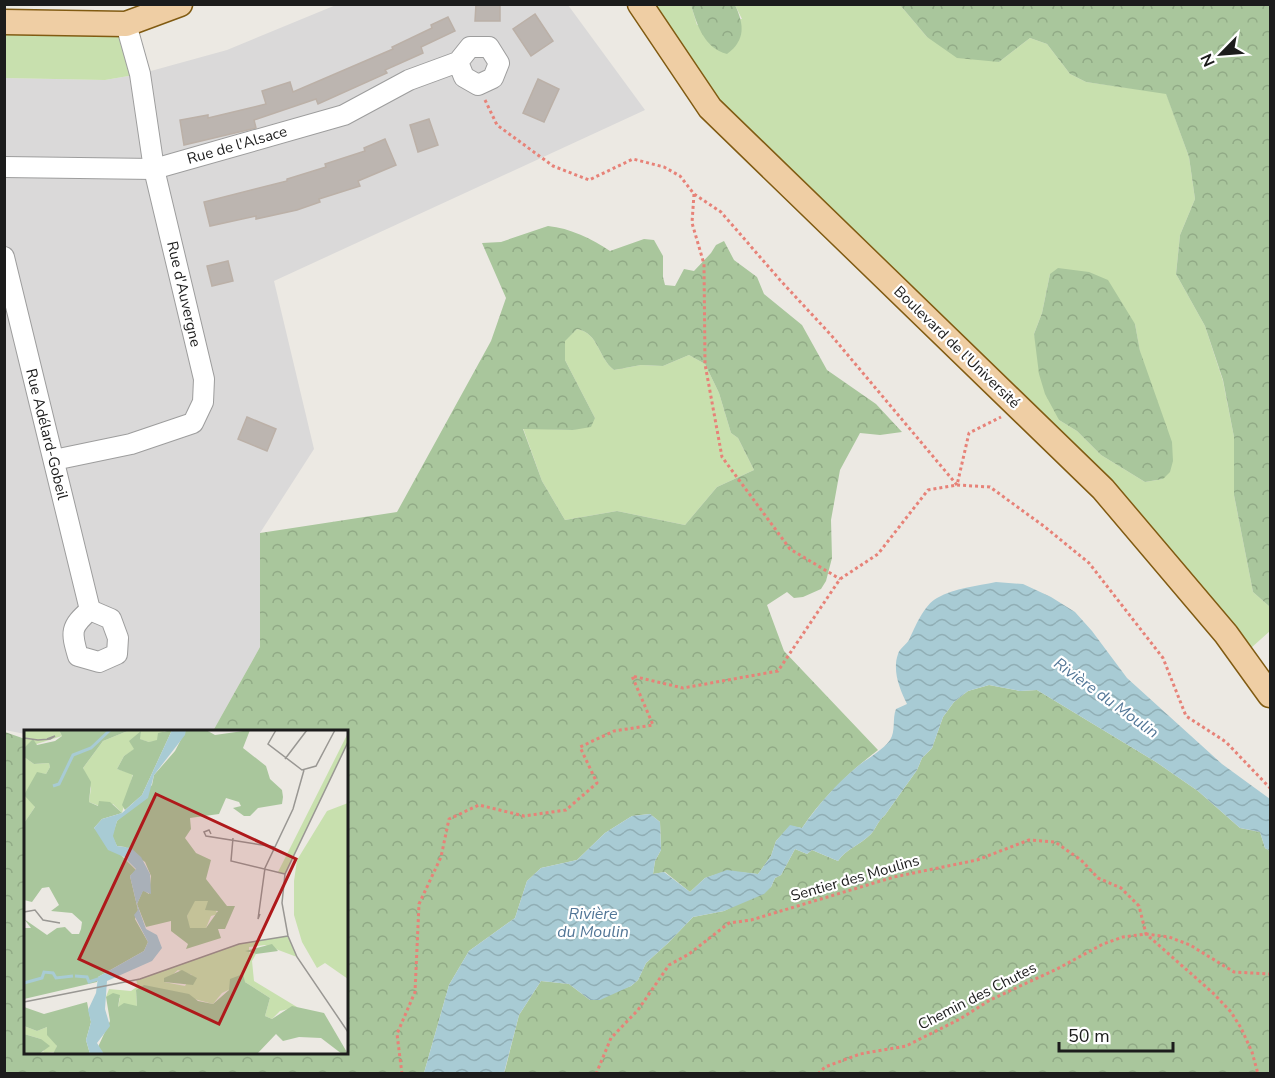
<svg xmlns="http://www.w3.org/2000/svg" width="1275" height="1078" font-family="'Nunito Sans',sans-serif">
  <defs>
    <pattern id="forest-crowns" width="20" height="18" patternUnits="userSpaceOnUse" patternTransform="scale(1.5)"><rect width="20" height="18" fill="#a9c69c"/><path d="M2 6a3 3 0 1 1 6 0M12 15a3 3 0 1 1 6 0" fill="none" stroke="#91aa86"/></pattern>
    <pattern id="water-waves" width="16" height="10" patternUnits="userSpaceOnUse" patternTransform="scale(1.5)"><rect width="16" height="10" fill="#a8cbd4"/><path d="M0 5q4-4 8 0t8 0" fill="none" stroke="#90aeb5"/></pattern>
  </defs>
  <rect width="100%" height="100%" fill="#ece9e3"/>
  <path fill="#dad9d9" d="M336,5H568L645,110L274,281L314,449L260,533V647L213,731L26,732L25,734L5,730L4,78L105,80L140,74L227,50Z"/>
  <g fill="#c8e0ae" fill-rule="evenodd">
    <path d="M640,5H691L697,25L742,19L735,5H900L927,37L999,62L1030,38L1047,44L1070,74L1086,82L1166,93L1189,157L1195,199L1180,235L1176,274L1205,326L1223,381L1234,437V495L1253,592L1270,607V631L1242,656L1103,489L710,108ZM1050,274L1135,324L1163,479L1145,482L1101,455L1077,431L1059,420L1034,334L1042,313Z"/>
    <path d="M5,22L126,24L140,74L105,80L5,78Z"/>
    <path d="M577,329C599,333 598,358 614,370L641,365L663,366L689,355L705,364L719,393L731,433L738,438L754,470L717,487L685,525L617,511L565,520L542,481L523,428L573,430L595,418L565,360L564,341Z"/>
  </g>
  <g fill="url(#forest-crowns)" fill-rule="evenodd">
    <path d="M691,5H735C744,24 746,40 727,54C704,48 697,25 691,5Z"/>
    <path d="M900,5H1270V607L1253,592L1234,495V437L1223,380L1205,326L1176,274L1180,235L1195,199L1189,157L1166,94L1086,82L1070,74L1047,44L1030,38L999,62L957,58L927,37Z"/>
    <path d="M548,226C570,228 592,239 610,251L644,239L654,240L663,256V277L665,285L675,286L684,269L694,271L711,253L716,245L724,241L734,260L757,277L764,294L802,325L827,370L876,404L902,432L880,435L860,433L840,470L831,520L832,558L826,581L821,589L803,597L794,598L787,592L767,605L784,651L878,750C848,773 823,797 802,828L790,826L776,841L771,856L758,874L727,871L705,878L690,892L665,872L653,874L655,861L661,850L660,822L650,814L632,816L605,833L577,860L541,868L527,881L515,918L469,951L449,985L424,1073L5,1074V732L25,739L26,1052H346V732L213,731L260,647V533L397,512L491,341L506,298L482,243L501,242ZM577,329C599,333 598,358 614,370L641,365L663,366L689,355L705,364L719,393L731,433L738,438L754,470L717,487L685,525L617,511L565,520L542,481L523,429L573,430L591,427L595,418L565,360V341Z"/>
    <path d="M1058,268L1089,272L1108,280L1135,324L1140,351L1172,442L1173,461L1170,472L1163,479L1145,482L1101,455L1077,431L1059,420L1045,394L1039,374L1034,334L1042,313L1050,274Z"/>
    <path d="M989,685L1020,691L1037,690L1156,762L1198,791L1240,828L1260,832L1265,848L1270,851V1073L504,1074L519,1015L541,981L569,984L590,1000L631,986L638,980L646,963L668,943L693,917L724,911L771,887L775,878L781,875L795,849L807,854L812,850L838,861C846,849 860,845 871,834C877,827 877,822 885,815L917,770L922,758L932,748L943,717L954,702L968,691Z"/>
  </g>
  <path fill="url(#water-waves)" d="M996,582L1023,584L1051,597L1075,612L1092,631L1127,678L1222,764L1270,799V851L1265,848L1260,832L1240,828L1198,791L1156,762L1037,690L1020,691L989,685L968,691L954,702L943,717L932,748L922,758L917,770L885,815C877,822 877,827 871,834C860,845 846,849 838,861L812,850L807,854L795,849L781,875L775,878L771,887L764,894L724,911L693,917L668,943L646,963L638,980L631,986L600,1000H590L569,984L541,981L519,1015L504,1073H424L449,985L469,951L515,918L527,881L541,868L577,860L605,833L632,816L650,814L660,822L661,850L655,861L653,874L664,872L690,892L705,878L727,870L758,874L771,856L776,841L790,825L802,828C818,805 836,784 858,766C868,758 882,751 890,740C896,731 892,719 896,709L907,704C900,690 892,671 898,654C899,649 906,645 909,640C915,627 924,605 937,598C955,588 977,586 996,582Z"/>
  <g fill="#bcb5b0" stroke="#bbb0a7" stroke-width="1.5">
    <path d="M476,4H500V21H475Z"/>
    <path d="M535,14L553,41L531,56L513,29Z"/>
    <path d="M448,17L455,31L421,47L423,53L385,70L387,73L318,104L316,99L254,120L256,128L184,145L180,120L208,115V118L266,104L262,91L290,82L293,92L393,49L392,47L432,28L431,25Z"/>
    <path d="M538,79L559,89L544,122L523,113Z"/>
    <path d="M429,119L438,145L418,152L410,125Z"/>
    <path d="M385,139L396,165L358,181L360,186L319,199L320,202L297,210L256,219V216L210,226L204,202L287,181V179L326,167L325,164L365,151L364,148Z"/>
    <path d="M228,261L233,281L212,286L207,266Z"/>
    <path d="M247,417L276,429L267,451L238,439Z"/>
  </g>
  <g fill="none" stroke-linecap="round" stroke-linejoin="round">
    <defs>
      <g id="minor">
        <path d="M4,167L154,169L344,115L409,80L458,62L470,47H489L499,63L493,78L478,85L464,77L458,62"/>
        <path d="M4,257L90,610"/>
        <path d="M54,460L131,444L193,423L203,402L204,379L154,169L140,74L126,24"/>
        <path d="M90,610L111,619L118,638L117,654L99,662L78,656C71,632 70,627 90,610Z"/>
      </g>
      <g id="major">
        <path d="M640,4L710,108L1103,489L1226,634L1270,695"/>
        <path d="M4,22L126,24L180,4"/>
      </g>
    </defs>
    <use href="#minor" stroke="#9d9d9d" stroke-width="22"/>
    <use href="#major" stroke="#815b12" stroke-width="27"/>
    <g stroke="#e78278" stroke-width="3" stroke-dasharray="3 3" stroke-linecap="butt">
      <path d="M485,100L497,125L553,166L589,180L633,159L664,167L680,176L694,194L721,212L780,280L831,335L957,485L969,433L1001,417"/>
      <path d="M694,194L692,223L704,264L705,364L722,457L790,549L840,579"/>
      <path d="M402,1074L397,1034L415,992L419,904L441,857L449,819L479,805L524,816L566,810L597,783L580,747L614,731L653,725L632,676L683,688L778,671L840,579L878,554L928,490L957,485L990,487L1045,527L1089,563L1163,658L1186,716L1226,742L1270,788"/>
      <path d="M596,1074L611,1038L638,1010L669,965L689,954L729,923L751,920L894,877L977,860L1029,840L1055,842L1081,860L1098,878L1121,888L1139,906L1146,934L1213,993L1231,1012L1241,1028L1252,1052L1258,1074"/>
      <path d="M818,1074L825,1067L860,1054L906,1046L960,1019L990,1000L1057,969L1103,944L1123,937L1146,934L1169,937L1190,945L1234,972L1270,974"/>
    </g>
    <use href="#minor" stroke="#fff" stroke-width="20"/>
    <use href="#major" stroke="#efcea4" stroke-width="24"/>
  </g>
  <g text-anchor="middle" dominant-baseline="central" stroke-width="4.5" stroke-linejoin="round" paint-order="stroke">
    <g font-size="15" fill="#1c1c1c" stroke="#fff">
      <text transform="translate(237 145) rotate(-16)">Rue de l'Alsace</text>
      <text transform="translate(184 294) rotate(77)">Rue d'Auvergne</text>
      <text transform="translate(957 347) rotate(44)">Boulevard de l'Université</text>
      <text transform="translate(47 434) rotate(76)">Rue Adélard-Gobeil</text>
      <text transform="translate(855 878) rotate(-16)">Sentier des Moulins</text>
      <text transform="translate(977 996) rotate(-27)">Chemin des Chutes</text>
    </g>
    <g font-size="16" font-style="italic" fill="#527697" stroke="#fff">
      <text transform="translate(1106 698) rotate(36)">Rivière du Moulin</text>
      <text x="593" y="914">Rivière<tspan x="593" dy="18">du Moulin</tspan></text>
    </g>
  </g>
  <g transform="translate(24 730)">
    <rect width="324" height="324" fill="#ece9e3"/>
    <path d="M0,0H35L38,6L0,18ZM106,0L140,1L134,11L125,12L115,9L117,2L111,19L100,26L93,39L109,44L98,83L89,74L75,76L65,72L67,58L59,38L79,11ZM324,3V12L261,144L254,142ZM0,27L10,34L25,33L26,37L22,44L13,43L4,63L11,77L0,93ZM324,73V249L301,233L293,238L278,212L270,185V151L273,130L303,81ZM177,170L185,171L194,184L187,186L182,198H165L163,186L170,171ZM264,206L273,227L241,215L225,217V223L232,224L228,231L230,251L273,277L256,281L248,289L241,286L246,268L221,252L198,263L189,274L133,259L112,260L113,276L94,277L96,268L82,267L85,259L107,261L114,256L112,250L215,214ZM154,240L168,245L161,256L140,252ZM0,296L13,301L23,297L33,316L31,322L15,324L20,321L17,309L0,304Z" fill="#c8e0ae" fill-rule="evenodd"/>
    <path d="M35,0H106L79,11L59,38L67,52L65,72L74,76L75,71L86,72L98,83L78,89L70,98L112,140L106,146L114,180L111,189L124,212L120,221L74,247L73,252L0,269V198H7L0,189L23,205L33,198L41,197L48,204H55L57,199L58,192L48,183L27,181L35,175L25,157L18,158L8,172L0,170V93L11,77L0,65L13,42L22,44L26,37L25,33L10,34L0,27V18L9,9L13,15L31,11L38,6ZM148,0L118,65L101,80L98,75L109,45L93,39L100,26L110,19L105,11L117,1L116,9L125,12L133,10L134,3ZM162,0H182L191,5L226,0L219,18L242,36L246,49L258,60L259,67L258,74L234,78L226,86H220L209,78L217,76L215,72L202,68L195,84L166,88L167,99L161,108L172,123L187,130L182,149L203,176H211L201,199H194L197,208L162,219L164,214L147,201V191L122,197L113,174L119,160L125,164L127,146L121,132L101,117L93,116L88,106L93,91L128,55L130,45L151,21ZM171,171H184L181,180L194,181L182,198H166L163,186ZM248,214L254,221L232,224L221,221ZM158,240L173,248L169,255L140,252V248ZM219,244L221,252L246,268L241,286L248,289L268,276L300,283L324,324H318L297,308L275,307L259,311L252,304L233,324H80L74,317L86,291L82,267L89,263L96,265L94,277L100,273L113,276L112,260L120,255L165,264L174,271L189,274L205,260L206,249ZM63,272L67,292L62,310L66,324H29L33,316L23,305V297L13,301L0,296V277L20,284ZM0,304L17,309L26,316L15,324H0Z" fill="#a9c69c" fill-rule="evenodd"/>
    <path d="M148,0H162L161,5L130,45L124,68L93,91L89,106L93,116L107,118L117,127L126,144L127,164L119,161L113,174L122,199L133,205L138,218L128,231L83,251L81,279L86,296L73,313L80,324H66L62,310L67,292L64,280L72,263L74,247L120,221L124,212L110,185L114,180L106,146L112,139L100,127L84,120L70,98L78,89L98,83L118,65Z" fill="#a8cbd4"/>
    <path fill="none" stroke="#a8cbd4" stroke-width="3" d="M29,56L35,54L49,25L67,18L86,0M51,246L63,247L65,252L74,249M0,253L18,248L20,242L29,243L32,248L49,246"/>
    <path fill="none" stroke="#999793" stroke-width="1.5" d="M252,0L244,14L278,40L292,36L311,0M0,8L14,10L26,9L31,6L23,9M324,12L261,144L258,173L264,206L273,227L324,302M261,29L283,0M187,104L185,100L180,102L182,106L251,117M209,108L207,131L261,144M0,182L11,180L19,190L36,193M236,184L234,189L241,138L269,79L280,40M0,272L116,249L215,214L264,206"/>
    <path fill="#af191b" fill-opacity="0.15" stroke="#af191b" stroke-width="3" d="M132,64L272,129L195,294L55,229Z"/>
    <rect width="324" height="324" fill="none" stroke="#1c1c1c" stroke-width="3"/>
  </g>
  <rect width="1275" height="1078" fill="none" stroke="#1c1c1c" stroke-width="12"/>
  <g transform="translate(1221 54) rotate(245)" stroke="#ffffff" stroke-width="4.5" paint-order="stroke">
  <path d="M0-4.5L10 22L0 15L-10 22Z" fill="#1c1c1c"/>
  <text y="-9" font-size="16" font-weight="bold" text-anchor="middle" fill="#1c1c1c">N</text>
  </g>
  <path d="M1059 1042v9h114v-9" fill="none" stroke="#1c1c1c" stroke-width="3"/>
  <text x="1068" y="1042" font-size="18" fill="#1c1c1c" stroke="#ffffff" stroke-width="4.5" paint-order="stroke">50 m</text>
</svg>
